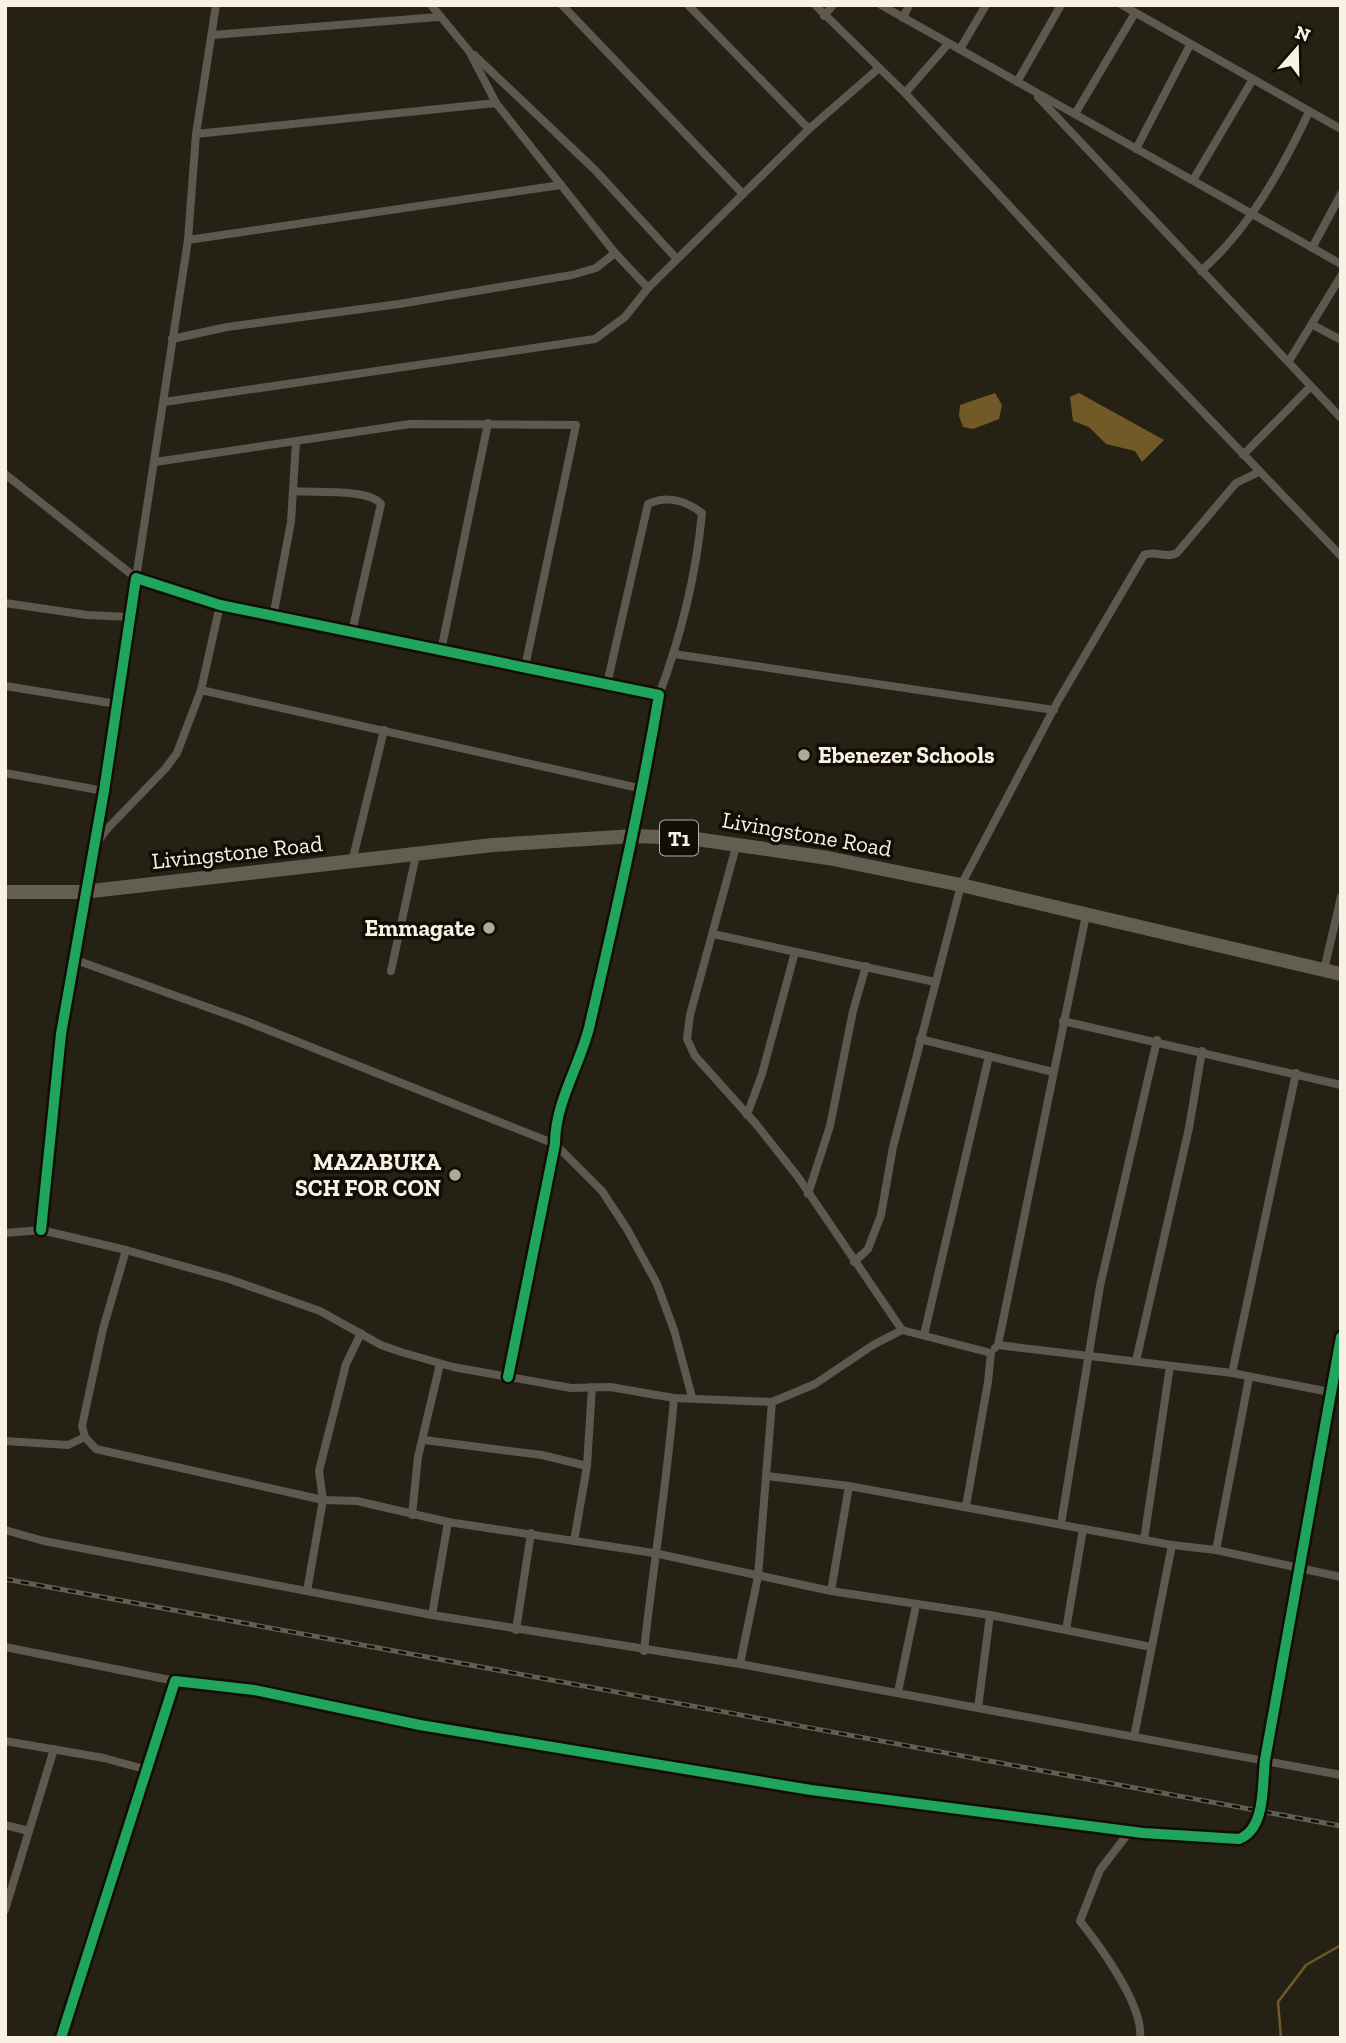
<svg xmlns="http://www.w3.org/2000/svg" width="1346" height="2043" font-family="'Zilla Slab',serif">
  <rect width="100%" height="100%" fill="#262115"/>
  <g fill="#715a27">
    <path d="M995,393L1002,405L999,419L973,429L963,427L959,416L960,405Z"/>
    <path d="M1079,393L1164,440L1142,462L1135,451L1106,444L1089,427L1073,421L1070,397Z"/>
  </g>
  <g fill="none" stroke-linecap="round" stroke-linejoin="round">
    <path stroke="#715a27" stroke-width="2.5" d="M1281,2038L1278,2002L1306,1965L1341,1945"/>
    <g stroke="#5d5850" stroke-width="8">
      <path d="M431,5L469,51L496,103L615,253L648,288L809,129L879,68"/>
      <path d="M562,5L743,194"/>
      <path d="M688,5L809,129"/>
      <path d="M815,5L905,93L1127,333L1341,556"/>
      <path d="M881,5L1341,264"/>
      <path d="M1122,5L1341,129"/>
      <path d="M824,16L833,5"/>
      <path d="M903,18L909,5"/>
      <path d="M212,35L438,17"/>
      <path d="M960,49L986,5"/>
      <path d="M474,55L595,170L676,258"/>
      <path d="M1017,82L1061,5"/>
      <path d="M905,93L948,44"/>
      <path d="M1038,97L1341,418"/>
      <path d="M1075,114L1135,13"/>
      <path d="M196,134L496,103"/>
      <path d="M1136,149L1190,45"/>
      <path d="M1193,180L1253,79"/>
      <path d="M188,240L561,185"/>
      <path d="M1312,248L1341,194"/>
      <path d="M1201,271C1249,229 1282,169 1309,112"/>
      <path d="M1313,325L1341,340"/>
      <path d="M172,339L227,327L399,304L572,275L596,268L615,253"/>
      <path d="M1289,361L1341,276"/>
      <path d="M164,402L595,339L625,317L648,288"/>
      <path d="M1243,455L1310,387"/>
      <path d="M155,462L410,424L576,425L525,667"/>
      <path d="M5,474L136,578L188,240L196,134L216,5"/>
      <path d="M293,491C314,493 368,488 381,504L352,632"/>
      <path d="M5,603L87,615L130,617"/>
      <path d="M273,617L291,522L296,442"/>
      <path d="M441,651L488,423"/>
      <path d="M674,654L1054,710"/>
      <path d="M607,684L648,504C667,495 685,500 702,513C696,576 681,636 659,695"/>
      <path d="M5,686L117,704"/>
      <path d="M201,690L643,789"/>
      <path d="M5,773L104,791"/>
      <path d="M737,843L690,1015L687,1039L695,1056L756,1124L798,1177L902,1330"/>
      <path d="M94,847L108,828L165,769L177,753L201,690L220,605"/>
      <path d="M352,862L384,730"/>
      <path d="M713,934L935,982"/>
      <path d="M73,959L243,1020L555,1144L602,1191L627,1229L657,1284L674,1330L692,1397"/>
      <path d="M1324,970L1341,897"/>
      <path d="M391,971L416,855"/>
      <path d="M1063,1021L1341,1085"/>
      <path d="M920,1039L1053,1072"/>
      <path d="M747,1115L762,1074L795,952"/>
      <path d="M808,1194L830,1126L853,1011L866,966"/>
      <path d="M41,1230L61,1034L104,791L136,578L220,605L659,695C640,807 615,917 589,1028C579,1067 555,1103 555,1144L508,1377"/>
      <path d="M5,1233L41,1230L126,1250L229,1279L320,1311L381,1345L401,1352L453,1367L571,1388L610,1387L674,1398L772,1402L815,1384L873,1345L902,1330L991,1353L988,1382L966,1506"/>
      <path d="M126,1250L103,1329L82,1426L85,1437L96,1449L323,1500L357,1501L448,1522L654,1553L831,1591L990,1615L1151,1647"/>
      <path d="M854,1262L868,1249L881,1215L893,1147L961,885L1058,701L1144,555C1156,550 1166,559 1177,553L1236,483L1259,472"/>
      <path d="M924,1335L989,1056"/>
      <path d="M998,1345L1086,915"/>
      <path d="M995,1348L998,1345L1232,1373L1330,1392"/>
      <path d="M1136,1361L1189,1128L1202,1051"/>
      <path d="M1232,1373L1296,1073"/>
      <path d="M424,1440L542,1455L587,1466"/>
      <path d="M5,1441L68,1445L85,1437"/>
      <path d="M767,1476L849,1486L1172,1545L1216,1550L1341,1577"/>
      <path d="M412,1515L418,1457L440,1364"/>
      <path d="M1061,1524L1100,1286L1157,1040"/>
      <path d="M5,1530L44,1541L432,1615L740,1664L1341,1775"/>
      <path d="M1144,1540L1170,1366"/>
      <path d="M574,1541L587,1466L592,1387"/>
      <path d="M1216,1550L1249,1378"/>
      <path d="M307,1591L323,1500L319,1471L346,1364L361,1333"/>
      <path d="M831,1591L849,1486"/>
      <path d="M432,1615L448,1522"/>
      <path d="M516,1630L531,1533"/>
      <path d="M1066,1630L1083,1529"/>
      <path d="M5,1647L175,1681"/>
      <path d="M644,1651C653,1567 667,1483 674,1398"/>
      <path d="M740,1664L758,1576L772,1402"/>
      <path d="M898,1692L916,1605"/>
      <path d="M978,1708L990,1615"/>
      <path d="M1134,1737L1172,1545"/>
      <path d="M5,1741L104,1758L144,1769"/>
      <path d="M5,1825L29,1831"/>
      <path d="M1130,1831L1100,1870L1080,1921C1100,1946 1144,2006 1140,2038"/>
      <path d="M5,1910L54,1749"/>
      <path d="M61,2038L175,1681L254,1690L420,1725L811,1790L1143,1833L1239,1839C1266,1829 1262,1785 1265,1760L1341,1337"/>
    </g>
    <path stroke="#645e52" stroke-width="14" d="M5,892H83L493,845L634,836L689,838L828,858L961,885L1341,974"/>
    <defs>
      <path id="rail" d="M5,1579L1341,1826"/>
    </defs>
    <use href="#rail" stroke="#625e56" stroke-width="5"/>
    <use href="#rail" stroke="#130e05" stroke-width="2.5" stroke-dasharray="8" stroke-linecap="butt"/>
    <defs>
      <g id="cycleway">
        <path d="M41,1230L61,1034L104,791L136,578L220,605L659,695C640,807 615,917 589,1028C579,1067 555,1103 555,1144L508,1377"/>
        <path d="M61,2038L175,1681L254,1690L420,1725L811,1790L1143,1833L1239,1839C1266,1829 1262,1785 1265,1760L1341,1337"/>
      </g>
    </defs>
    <use href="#cycleway" stroke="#130e05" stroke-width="15"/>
    <use href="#cycleway" stroke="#20a55d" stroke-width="10"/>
  </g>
  <g fill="#afa99c" stroke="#130e05" stroke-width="2.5">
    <circle cx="804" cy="755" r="7"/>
    <circle cx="489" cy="928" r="7"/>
    <circle cx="455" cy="1175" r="7"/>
  </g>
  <g text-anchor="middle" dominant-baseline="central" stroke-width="7" stroke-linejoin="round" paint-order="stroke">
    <rect fill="#130e05" stroke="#b4aea1" stroke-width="2" x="660" y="820.5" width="38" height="35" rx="5"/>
    <g font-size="21" font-weight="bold" fill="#f9f2e4">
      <text x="679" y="838">T1</text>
    </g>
    <g font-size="23" font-weight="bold" fill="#f9f2e4" stroke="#130e05" text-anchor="end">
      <text x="818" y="755" text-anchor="start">Ebenezer Schools</text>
      <text x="475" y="928">Emmagate</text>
      <text x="441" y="1162">MAZABUKA<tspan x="441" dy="26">SCH FOR CON</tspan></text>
    </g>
    <g font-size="23" fill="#f9f2e4" stroke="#130e05">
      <text transform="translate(807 834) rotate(10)">Livingstone Road</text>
      <text transform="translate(237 852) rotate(-6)">Livingstone Road</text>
    </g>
  </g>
  <rect width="1346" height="2043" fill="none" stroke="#f9f2e4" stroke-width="14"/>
  <g transform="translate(1297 49) rotate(20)" stroke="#130e05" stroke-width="5" paint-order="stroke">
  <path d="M0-5L12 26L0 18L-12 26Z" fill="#f9f2e4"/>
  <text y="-10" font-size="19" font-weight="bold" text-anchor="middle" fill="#f9f2e4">N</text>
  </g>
</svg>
